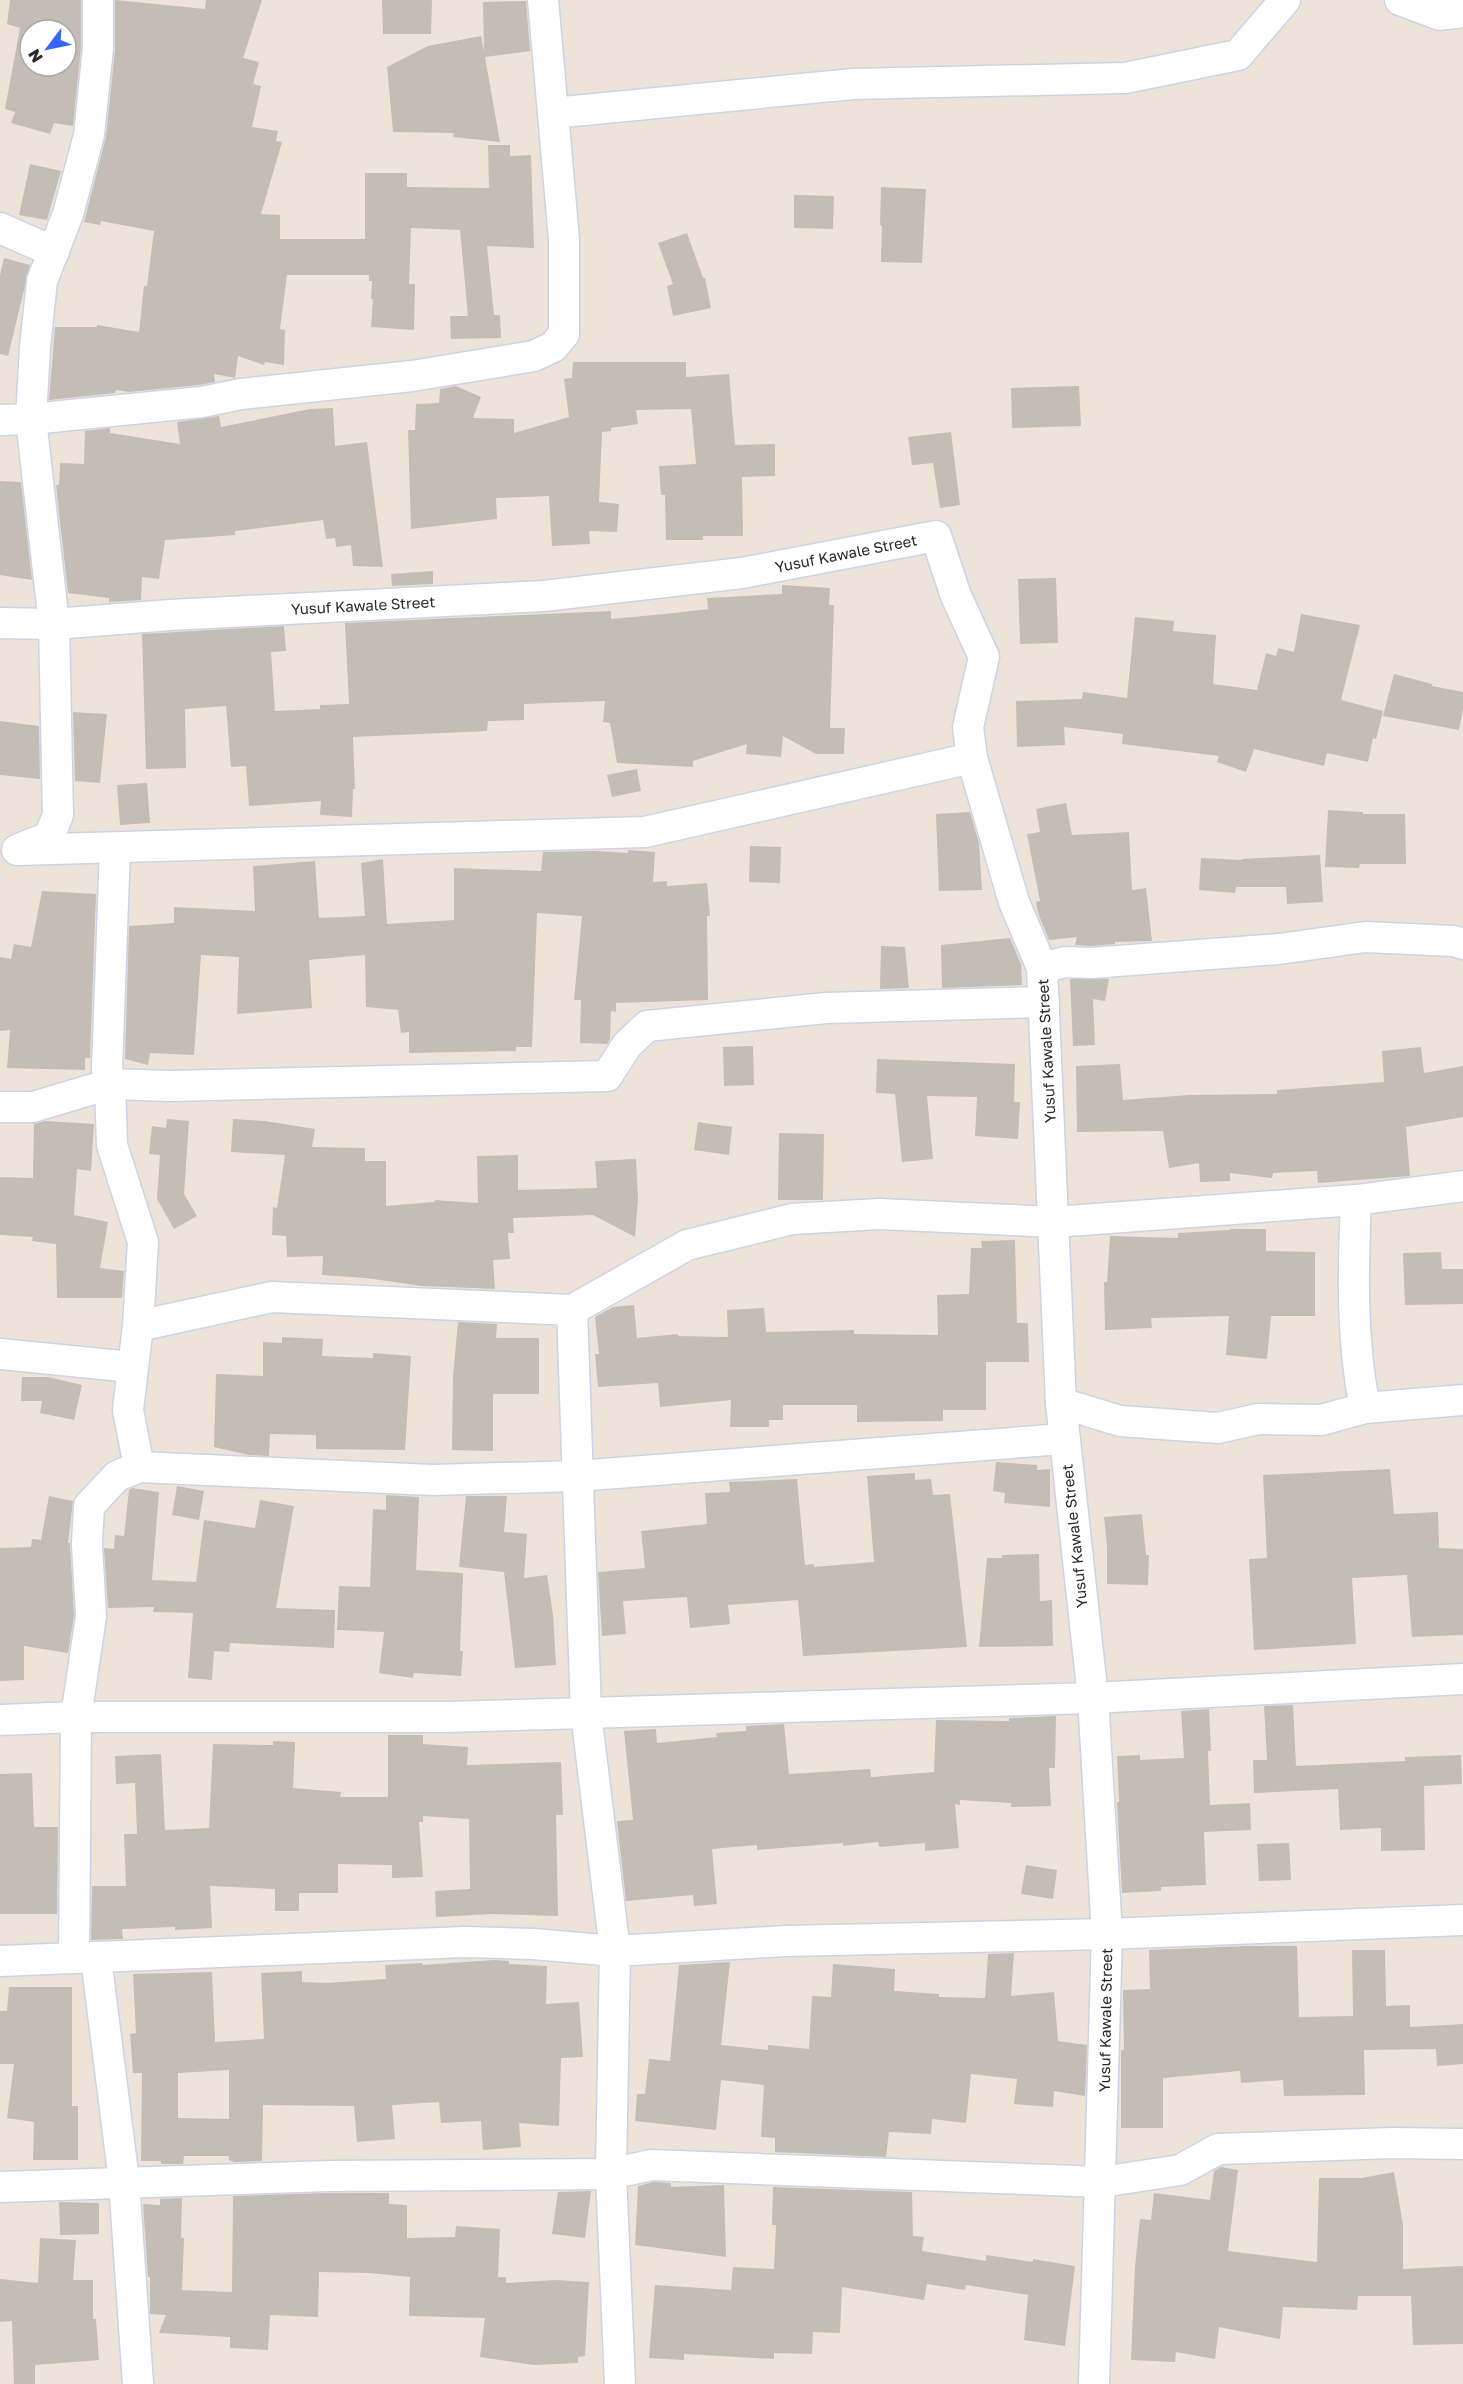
<svg xmlns="http://www.w3.org/2000/svg" width="1463" height="2384" font-family="'Golos Text',sans-serif">
  <rect width="100%" height="100%" fill="#ede3d9"/>
  <g fill="#c4bdb6" fill-rule="evenodd">
    <path d="M10,0H81V47L73,126L54,123L50,134L11,123L15,112L5,109L20,28L7,24ZM30,30H66V66H30Z"/>
    <path d="M115,0L205,9L206,0H262L243,58L259,62L253,84L261,86L252,127L278,131L276,141L282,142L261,214L280,215V239H365V173H407V187L489,188L488,145H510V156L531,155L534,248L487,246L494,315H500L501,338L451,339L450,316H468L460,230L411,228L409,284H415L414,330L371,327L373,299H371L372,281H369V275H287L280,329L285,330L284,365L265,362L264,365L238,356L235,378L214,374L215,382L199,385L129,392L116,390L115,393L49,400L55,327H97V325L139,332L144,286H147L154,231L101,221L100,225L84,222L106,137L115,50Z"/>
    <path d="M382,0H432L431,34H383Z"/>
    <path d="M526,1L530,51L485,57L500,142L453,137L454,133L393,132L387,67L428,46L481,36L484,52L483,2Z"/>
    <path d="M30,164L61,171L47,220L19,215Z"/>
    <path d="M881,187L926,189L922,263L881,262L882,226L880,225Z"/>
    <path d="M794,195L834,196L833,229L794,228Z"/>
    <path d="M687,233L703,278H705L711,308L673,316L667,286L673,284L658,243Z"/>
    <path d="M4,258L30,265L8,356L0,354V275Z"/>
    <path d="M573,362H686V377L729,374L735,445L775,444V476L742,477L743,536H703V540H666L665,495H661L659,466L696,464L691,409L636,410L638,424L611,428V431L602,432L599,502L619,504L617,532L589,531L590,544L552,546L549,496L496,498L497,519L411,529L408,430H415L416,404L439,403L440,389L456,386L481,397L473,418L514,419V433L569,417L564,379L572,378Z"/>
    <path d="M1079,386L1081,426L1012,428L1011,388Z"/>
    <path d="M333,408L335,446L367,442L383,567L353,566L351,545L336,547L335,538L326,539L323,520L235,531V535L165,540L159,579L142,577L141,600L109,602V598L68,593L56,485H59L60,463L84,464L85,431L110,428V433L180,444L177,422L219,416L221,427L310,409Z"/>
    <path d="M951,432L960,505L940,508L933,463L912,465L908,437Z"/>
    <path d="M0,481L21,482L32,580L0,575Z"/>
    <path d="M433,571V584L392,586L391,574Z"/>
    <path d="M1056,578L1058,643L1020,644L1018,579Z"/>
    <path d="M782,585L830,588L829,605H834L830,728H845L844,754H816L783,736L781,757L746,754L747,744L693,761V767L617,763L610,723L603,722L605,701L524,704V720L488,721L487,731L353,737L355,789H353L352,817L320,815L321,801L249,806L246,766L231,767L226,706L185,709L186,768L146,769L142,634L284,626L286,651L271,652L275,711L320,709V705L349,704L345,623L611,611V619L665,614L708,609L707,598L782,594Z"/>
    <path d="M1301,614L1360,625L1341,700L1383,711L1376,739L1373,738L1368,762L1327,753L1324,766L1254,749L1246,772L1217,762L1219,756L1122,744L1123,734L1064,727L1065,745L1017,747L1016,701L1082,699L1083,692L1127,698L1135,617L1174,621L1173,631L1216,635L1213,684L1257,690L1266,653L1276,656L1278,648L1294,652Z"/>
    <path d="M1394,674L1432,684V686L1463,692V709L1459,730L1383,716Z"/>
    <path d="M73,712L107,714L100,783L75,781Z"/>
    <path d="M0,721L39,726L40,779L0,775Z"/>
    <path d="M637,769L641,791L612,797L607,775Z"/>
    <path d="M147,783L150,823L120,825L117,785Z"/>
    <path d="M1066,803L1072,835L1129,832L1132,890L1146,888L1152,941L1115,942V944L1091,946L1075,945L1077,937L1049,940L1038,913L1036,902L1040,901L1027,834L1040,832L1036,809Z"/>
    <path d="M1328,810L1363,812V814H1405L1406,864H1360L1359,868L1325,867Z"/>
    <path d="M970,812L979,843L982,890L939,891L936,814Z"/>
    <path d="M750,846L781,847L780,883L749,882Z"/>
    <path d="M628,850L655,852L653,882L667,881V886L707,883L710,916H707L708,1000L616,1003V1012L611,1011L610,1039L607,1044L580,1043L581,1000H574L582,916L537,913L532,1047H516V1051L409,1053V1032L401,1033L398,1010L366,1007L365,955L309,960L312,1008L237,1014L239,957L201,955L194,1055L150,1053L148,1065L125,1059L129,926L174,923V907L255,911L253,866L315,861L319,918L365,916L361,863L383,859L387,924L454,920V868L541,871L543,852L596,851L628,853Z"/>
    <path d="M1320,855L1323,902L1287,904L1286,887H1236L1235,893L1199,890L1201,858L1242,860V859Z"/>
    <path d="M42,891L96,894L90,1058H85V1070L7,1068L10,1030L0,1031V957L11,959L14,944L31,947Z"/>
    <path d="M1010,938L1021,964L1022,985L942,988L941,945Z"/>
    <path d="M881,946L905,947L909,988L880,989Z"/>
    <path d="M1070,979H1109L1105,1001L1093,999L1095,1045L1073,1046Z"/>
    <path d="M753,1046L754,1085L724,1086L723,1047Z"/>
    <path d="M1421,1047L1424,1073L1463,1066V1117L1406,1127L1410,1176L1318,1183L1317,1171L1273,1173L1272,1178L1230,1173V1181L1200,1182L1199,1163L1169,1168L1163,1131L1077,1132L1076,1066L1120,1064L1123,1100L1189,1095L1277,1094V1090L1384,1082L1382,1051Z"/>
    <path d="M877,1059L1015,1064L1014,1102H1020L1018,1139L975,1136L977,1097L927,1096L933,1159L902,1162L895,1094L876,1093Z"/>
    <path d="M167,1119L189,1121L184,1194L197,1216L174,1229L157,1199L160,1155L149,1154L152,1126L166,1128Z"/>
    <path d="M233,1119L265,1121L315,1129L312,1147L365,1148V1161H386V1206L434,1202L435,1200L478,1203L477,1156L518,1155V1190L597,1188L595,1161L636,1159L638,1199L635,1237L593,1215L513,1218L514,1233H508L510,1259L493,1260L495,1289L422,1286L366,1278L322,1275L323,1256L287,1257L286,1236L272,1235L273,1207L277,1208L285,1155L231,1152Z"/>
    <path d="M45,1121L94,1124L91,1171L77,1169L74,1215L108,1222L100,1268L124,1271L122,1298H57L56,1244L32,1241L33,1237L0,1235V1177L33,1178L34,1124Z"/>
    <path d="M698,1122L732,1127L729,1155L694,1150Z"/>
    <path d="M779,1133L824,1134L823,1200H778Z"/>
    <path d="M1230,1229H1266V1251L1315,1252V1316H1271L1267,1359L1226,1355L1229,1316L1151,1318L1152,1328L1105,1330L1104,1282H1107L1110,1236L1178,1238V1233L1230,1230Z"/>
    <path d="M1015,1240L1017,1323H1028L1029,1362H986V1410H943V1421L857,1422V1405H783V1420H769V1427H730L731,1400L660,1407L658,1383L598,1387L595,1354H599L595,1317L613,1307L634,1305L637,1338L678,1334V1336L728,1337L727,1310L764,1308L766,1332L854,1330V1334L938,1335L937,1295L969,1294L971,1248H982L981,1241Z"/>
    <path d="M1441,1252L1442,1269H1463V1304L1405,1305L1403,1253Z"/>
    <path d="M458,1322L497,1324L496,1338H539V1394H493V1451L452,1450L453,1376Z"/>
    <path d="M282,1337L323,1339L322,1356L373,1358V1353L411,1356L405,1450L316,1449V1435L270,1434L269,1456L249,1455L214,1447L216,1374L263,1376V1342L282,1343Z"/>
    <path d="M22,1377H48L82,1385L74,1420L40,1413L42,1401H21Z"/>
    <path d="M996,1462L1037,1465V1470L1050,1469V1507L1004,1503L1005,1493L993,1491Z"/>
    <path d="M1390,1469L1394,1514L1438,1512L1439,1548L1463,1549V1635L1412,1637L1407,1575L1352,1578L1356,1644L1254,1650L1249,1559L1267,1558L1263,1475Z"/>
    <path d="M915,1473V1480L931,1479L933,1495L950,1494L967,1647L803,1656L798,1600L728,1605L730,1624L690,1628L687,1597L623,1601L626,1634L602,1636L598,1572L645,1568L641,1531L707,1524L705,1493L730,1492L729,1482L797,1479L805,1565L814,1564V1567L874,1562L867,1476Z"/>
    <path d="M177,1486L204,1491L199,1520L172,1515Z"/>
    <path d="M132,1488L159,1492L152,1580L196,1582L204,1520L255,1528L260,1500L294,1506L276,1608L335,1610L334,1648L230,1643L229,1652L214,1651L212,1680L188,1678L193,1613L153,1612L154,1607L108,1608L104,1548L114,1549L115,1535L124,1536L129,1490Z"/>
    <path d="M386,1495L419,1497L416,1570L463,1573L460,1651H463L461,1676L414,1673L413,1678L379,1673L384,1632L337,1630L339,1586L370,1587L373,1509L386,1510Z"/>
    <path d="M49,1496L73,1501L68,1543H70L74,1615L68,1653L24,1646V1680L0,1681V1548L31,1547L32,1539L41,1540Z"/>
    <path d="M466,1496H507L504,1532L527,1534L524,1578L547,1575L553,1615L556,1665L515,1668L504,1572L459,1567Z"/>
    <path d="M1142,1514L1146,1555H1149L1148,1585L1107,1584V1546L1104,1517Z"/>
    <path d="M1039,1554L1040,1601L1052,1600L1053,1646L979,1647L987,1558H1002V1555Z"/>
    <path d="M1293,1705L1296,1766L1405,1761V1757L1461,1755L1462,1784L1424,1786L1425,1850L1381,1851V1828L1340,1830L1338,1789L1254,1793L1253,1760H1267L1264,1706Z"/>
    <path d="M1209,1709L1211,1751H1208L1210,1805L1250,1803L1251,1830L1204,1832L1206,1885L1161,1887V1891L1122,1893L1117,1802H1119L1117,1756L1140,1755V1760L1184,1758L1181,1711Z"/>
    <path d="M1056,1716L1055,1768H1049L1051,1806L1011,1807V1803L960,1800V1805L955,1804L959,1848L925,1851V1843L879,1847L878,1842L843,1846V1843L757,1850V1845L712,1849L717,1904L694,1906L693,1895L626,1901L617,1821L633,1820L624,1731L656,1729L657,1743L717,1737L716,1733L746,1731V1726L784,1724L789,1774L870,1769L871,1777L934,1772L936,1720L1009,1721V1718Z"/>
    <path d="M388,1735H423V1744L468,1747L467,1765L561,1762L563,1815H556L558,1916L494,1914L436,1917L435,1891L470,1889L469,1819L423,1816V1822H419L423,1877L392,1878V1865L338,1864V1893H299V1911H275V1889L210,1886L212,1928L175,1930V1927L122,1929L123,1939L91,1940L92,1886H126L124,1834H137L135,1783L116,1784L115,1756L161,1754L165,1830L209,1828L213,1744L273,1745V1741L295,1742L293,1788L341,1792L340,1797H388Z"/>
    <path d="M32,1773L34,1827H58L57,1914H0V1774Z"/>
    <path d="M1289,1843L1291,1880L1259,1881L1257,1844Z"/>
    <path d="M1026,1865L1057,1870L1053,1899L1021,1894Z"/>
    <path d="M1246,1946H1297L1299,2017L1353,2016L1352,1950H1385L1386,2006L1410,2005V2027L1463,2024V2064L1437,2066L1436,2049L1364,2050L1365,2095L1284,2096L1283,2080L1241,2083L1240,2071L1163,2078V2128H1121V2050H1124L1123,1990L1150,1989L1149,1950Z"/>
    <path d="M1014,1953L1011,1996L1054,1992L1058,2041L1087,2045L1085,2096L1054,2091L1053,2107L1014,2104L1017,2079L971,2074L966,2123L932,2119L931,2134L889,2132L886,2157L775,2152V2138L761,2137L764,2085L721,2080L716,2130L635,2121L637,2094H645L649,2059L670,2061L679,1965L730,1962L721,2045L768,2050V2045L809,2049L812,1996L831,1997L833,1964L895,1969L894,1991L939,1994V1997L985,1998L988,1954Z"/>
    <path d="M494,1960L509,1961V1964L547,1966L546,2004L579,2002L583,2057L561,2058L559,2126L519,2123L521,2147L483,2150L481,2121L441,2123L439,2102L392,2105L395,2139L357,2142L354,2106L263,2105L262,2161L234,2162L229,2160V2156H184L183,2164H161V2161H141L142,2073H133L130,2034L136,2033L133,1974L212,1972L215,2042L264,2039L261,1973L302,1971V1982L325,1983L386,1979L385,1965L422,1963V1965ZM229,2070V2119L178,2118V2073Z"/>
    <path d="M9,1987H72V2106H78V2160H33L34,2122L7,2118L14,2064H0V2011H7Z"/>
    <path d="M1221,2167L1238,2170L1228,2251L1317,2262L1319,2178H1362L1394,2172L1403,2225V2269L1463,2266V2344L1413,2345L1411,2296H1358L1357,2310L1283,2307L1280,2339L1219,2327L1215,2359L1176,2352L1175,2362L1131,2360L1135,2266L1140,2219L1151,2220L1154,2193L1210,2200L1214,2171Z"/>
    <path d="M653,2182L671,2183V2187L724,2185L726,2257L635,2245L638,2186Z"/>
    <path d="M773,2187L912,2192L913,2236L924,2237L922,2251L986,2261V2255L1033,2262V2259L1075,2266L1065,2346L1024,2340L1028,2295L966,2285L965,2290L927,2284L924,2300L842,2287L840,2333L813,2332L812,2354L774,2353V2359L684,2354V2360L649,2358L655,2285L731,2290L733,2267L774,2269L776,2225H772Z"/>
    <path d="M591,2191L585,2238L552,2234L558,2192Z"/>
    <path d="M329,2193H389V2204L407,2205V2238L455,2237L456,2226L500,2229L498,2277H506V2283L555,2280L589,2282L585,2356L578,2357V2363L534,2365L480,2357L485,2318L409,2316L410,2277L369,2273L319,2272L318,2317L270,2315L268,2350L230,2348V2337L159,2333L166,2315L150,2314V2277H148L143,2204L160,2205V2199L182,2198L181,2238H184L182,2290L232,2292L233,2196Z"/>
    <path d="M59,2202L99,2203V2234L60,2235Z"/>
    <path d="M40,2238L76,2240L73,2280H93V2319H96L99,2360L35,2365V2384H14L12,2321L0,2322V2279L38,2283Z"/>
  </g>
  <g fill="none" stroke-linecap="round" stroke-linejoin="round">
    <defs>
      <g id="minor">
        <path d="M1400,0L1440,15L1463,12"/>
        <path d="M553,113L853,84L1125,78L1238,55L1285,0"/>
        <path d="M0,228L54,252"/>
        <path d="M0,420L31,419L202,402L241,394L412,376L534,356L553,347L564,334V239L543,0"/>
        <path d="M0,623L54,624L170,615L544,596L742,573L936,536L956,596L984,657L968,727L972,758L1014,902L1042,968L1061,1403L1093,1698L1107,1934L1094,2384"/>
        <path d="M21,848L49,837L58,815L54,624L31,419L35,347L42,281L68,214L89,135L98,48V0"/>
        <path d="M115,848L107,1069L110,1084L170,1086L607,1076L627,1045L647,1026L826,1008L1044,1002"/>
        <path d="M17,850L645,832L972,758"/>
        <path d="M1042,968L1065,962L1091,963L1279,949L1365,937L1454,941L1463,944"/>
        <path d="M0,1107H33L110,1084L112,1145L143,1242L138,1326L128,1410L139,1467"/>
        <path d="M1356,1200C1353,1270 1351,1339 1365,1408L1463,1400"/>
        <path d="M138,1326L272,1297L572,1310"/>
        <path d="M0,1354L132,1367"/>
        <path d="M1061,1403L1120,1421L1218,1428L1258,1419L1321,1420L1365,1408"/>
        <path d="M0,1720L76,1717H445L586,1713L1093,1698L1463,1679"/>
        <path d="M74,1958L76,1717L91,1616L87,1544L89,1506L117,1476L139,1467L432,1480L577,1476L1063,1439"/>
        <path d="M96,1958L124,2181L138,2384"/>
        <path d="M0,1961L465,1942L533,1944L615,1951L786,1941L1107,1934L1463,1920"/>
        <path d="M0,2187L329,2176L611,2174L651,2165L1102,2182L1180,2170L1218,2149L1392,2143L1463,2144"/>
        <path d="M620,2384L611,2174L615,1951L586,1713L572,1310L687,1245L792,1219L879,1214L1054,1222L1356,1200L1463,1186"/>
      </g>
    </defs>
    <use href="#minor" stroke="#ced3e4" stroke-width="33"/>
    <use href="#minor" stroke="#fff" stroke-width="30"/>
  </g>
  <g text-anchor="middle" dominant-baseline="central" stroke-width="4.5" stroke-linejoin="round" paint-order="stroke">
    <g font-size="15" fill="#292929" stroke="#fff">
      <text transform="translate(846 553) rotate(-11)">Yusuf Kawale Street</text>
      <text transform="translate(363 605) rotate(-3)">Yusuf Kawale Street</text>
      <text transform="translate(1046 1051) rotate(-93)">Yusuf Kawale Street</text>
      <text transform="translate(1074 1536) rotate(-96)">Yusuf Kawale Street</text>
      <text transform="translate(1105 2020) rotate(-89)">Yusuf Kawale Street</text>
    </g>
  </g>
  <g transform="translate(48 48) rotate(238)"><circle r="28" fill="#ffffff" stroke="#a9a9a9" stroke-width="1.5"/>
  <path d="M0-4.5L10 22L0 15L-10 22Z" fill="#3466ff"/>
  <text y="-9" font-size="16" font-weight="bold" text-anchor="middle" fill="#292929">N</text>
  </g>
</svg>
